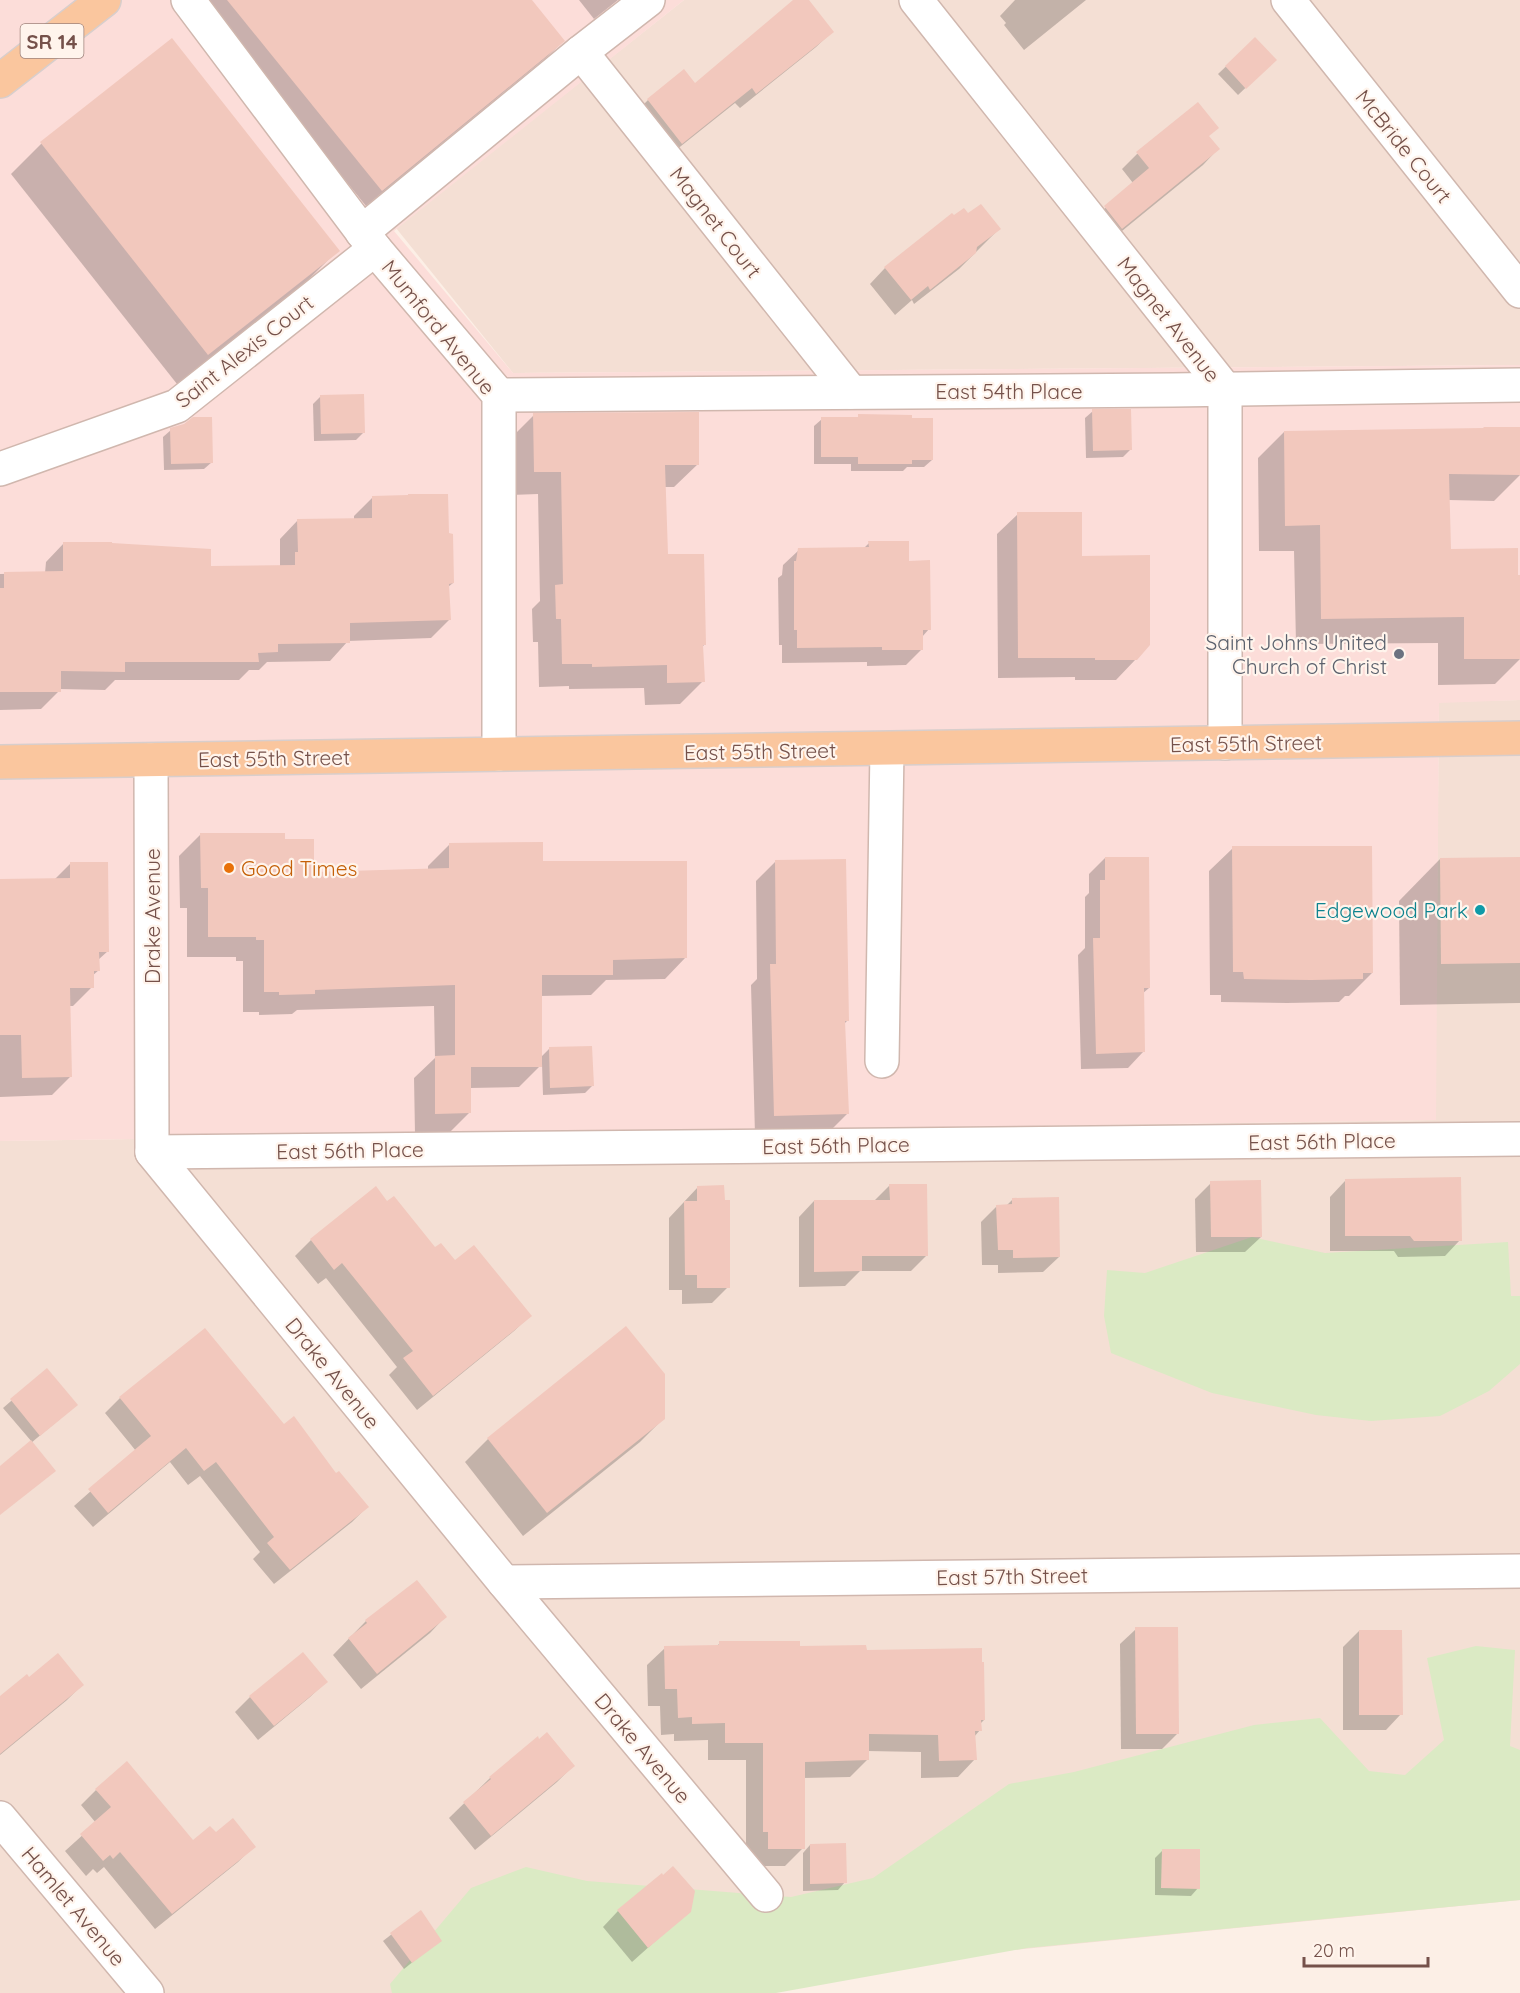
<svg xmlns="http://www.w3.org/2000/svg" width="1520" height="1993" font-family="Quicksand,sans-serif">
  <rect width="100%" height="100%" fill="#fcefe6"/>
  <g fill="#f4dfd4">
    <path d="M684,0H1520V365L513,373L396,228Z"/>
    <path d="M1520,700V1900L578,1993H0V1141L1435,1120L1439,702Z"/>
  </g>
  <path fill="#fcddd9" d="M0,0H684L394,231L513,373L1520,365V700L1439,703L1436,1120L0,1141Z"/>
  <g fill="#dbeac4">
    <path d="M1252,1237L1325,1253L1508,1242L1511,1296H1520V1364L1489,1391L1440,1416L1371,1421L1316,1415L1212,1393L1111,1353L1104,1316L1107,1270L1145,1273Z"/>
    <path d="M1476,1646L1515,1650L1510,1746L1520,1750V1900L1027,1948L776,1993H392L390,1984L471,1888L526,1867L587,1881L791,1897L873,1878L1009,1784L1074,1772L1254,1725L1320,1718L1369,1771L1405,1775L1444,1740L1427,1658Z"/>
  </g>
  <g fill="#0003">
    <path d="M210,0H530L563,41L548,56L366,206L206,8Z"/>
    <path d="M579,0H618L594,19Z"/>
    <path d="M1015,0H1086L1024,50L1004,25L1006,23L1000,16Z"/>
    <path d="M832,32L816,47L740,108L735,103L666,158L633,115L648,100L695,86Z"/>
    <path d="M1255,39L1275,60L1238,95L1218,74Z"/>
    <path d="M171,40L338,250L308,280L177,384L11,174L41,144Z"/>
    <path d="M1208,137L1218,149L1203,165L1106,244L1089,223L1133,183L1122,169L1137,154Z"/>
    <path d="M968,216L999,229L959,269L914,304L912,300L895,315L870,284L885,268L954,217Z"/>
    <path d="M321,396L363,433L356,440L314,441L313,404Z"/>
    <path d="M1093,411L1131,449L1123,457L1086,458L1085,418Z"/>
    <path d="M534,415L698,464L674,487H664L666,556L705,644L702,647L703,681L680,704L645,705L644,688L569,689V686L539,687L538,642H533L532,609L540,601L538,494L511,495V438Z"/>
    <path d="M859,416L932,460L924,467H907L903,471H851V464H814V426L822,419H856Z"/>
    <path d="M1520,429V475L1494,501L1448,500L1449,550L1520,576V659L1495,684L1438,685V643L1296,644L1294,551H1259L1258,458L1284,432Z"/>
    <path d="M171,430L212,462L204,469L164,470L163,437Z"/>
    <path d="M372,498L448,534L453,583L448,587L449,620L431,638L348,641L330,661L267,662L259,670H249L239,680H115L105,690L59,689V691L41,709L0,710V574L45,573L46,562L64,543L210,567L280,566V539L298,520H354V516Z"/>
    <path d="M1018,514L1136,659L1116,680H1075V677L998,678L997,534Z"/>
    <path d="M869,543L929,629L922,637V649L906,665L867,666V662L782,663V645H779L778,578L782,575L783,565L799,550L863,549Z"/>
    <path d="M200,835L284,840L313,873L428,870V866L449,845L542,862L686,957L665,979L606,980L591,995L540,996V1058L549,1049L592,1086L585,1093L543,1095L542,1064L519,1087L470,1088V1112L449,1133L415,1134L414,1078L435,1058L434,1006L297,1010L292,1014L259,1015V1012H243V961H236V957H187V908H180L179,856Z"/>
    <path d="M1233,848L1372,973L1349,996H1345L1339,1002L1287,1003L1221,1002V995H1210L1209,871Z"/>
    <path d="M1105,858L1149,988L1142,994L1143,1052L1128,1068L1081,1069L1078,955L1085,948V897L1089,893V874Z"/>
    <path d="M1520,858V1003L1400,1005L1399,901L1440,859Z"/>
    <path d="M775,862L848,1020L844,1024L848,1113L828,1133L755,1135L751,985L757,979L756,881Z"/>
    <path d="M70,864L108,951L98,960L99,970L92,976V987L73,1006H69L71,1076L52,1095L0,1097V881L54,880Z"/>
    <path d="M1345,1181L1460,1240L1445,1256L1398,1257L1394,1251H1330V1197Z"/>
    <path d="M1211,1183L1261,1237L1245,1252H1196L1195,1199Z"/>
    <path d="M890,1185L927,1255L911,1271H860L845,1286L799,1287V1217L814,1201H874Z"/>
    <path d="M698,1187L728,1287L712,1303L682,1304V1290H669V1218Z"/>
    <path d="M375,1188L387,1203L435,1249L530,1316L514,1331L417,1410L389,1375L397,1367L326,1278L318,1284L295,1256L311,1240Z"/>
    <path d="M1013,1199L1059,1257L1043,1272L998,1273V1265H982L981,1222L997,1206H1006Z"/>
    <path d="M205,1330L284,1426L336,1475L367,1507L352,1522L274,1584L253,1559L260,1552L200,1476L188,1485L170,1462L93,1527L74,1506L136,1451L105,1413L120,1398Z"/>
    <path d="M47,1370L68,1412L31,1443L0,1485V1468L32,1442L3,1408Z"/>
    <path d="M664,1418L640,1442L523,1536L465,1462L488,1439Z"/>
    <path d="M445,1617L430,1633L361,1689L333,1655L366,1621Z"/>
    <path d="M1136,1629L1178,1733L1162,1749H1121L1120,1644Z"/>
    <path d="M1359,1631L1401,1714L1386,1730H1343V1647Z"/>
    <path d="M720,1643L865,1652L984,1720L980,1724V1730L974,1737L975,1759L958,1777L921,1778V1752L867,1751L868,1759L850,1777L803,1778V1848L785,1866H751V1849H746V1760H708V1740L674,1741V1734L661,1735L660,1706H648L647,1665L665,1648L716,1647Z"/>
    <path d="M29,1680L82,1685L67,1700L0,1755V1698Z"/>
    <path d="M326,1682L310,1697L258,1740L235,1712L250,1697Z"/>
    <path d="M573,1766L557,1782L475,1850L449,1818L490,1778Z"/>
    <path d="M96,1790L193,1842L216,1835L254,1846L238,1862L155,1929L104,1867L97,1873L93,1869L86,1876L65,1851L96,1823L81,1805Z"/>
    <path d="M810,1845L845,1882L838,1890L803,1891V1853Z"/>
    <path d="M1163,1850L1198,1888L1191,1896L1155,1895V1858Z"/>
    <path d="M618,1911H689L632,1962L603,1927Z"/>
    <path d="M420,1912L440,1940L404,1969L383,1941Z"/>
  </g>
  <g fill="#f2c8bd">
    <path d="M227,0H532L565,41L382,191Z"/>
    <path d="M793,0H809L834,32L756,94L752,88L682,144L647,99L684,69L695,83Z"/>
    <path d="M1255,37L1277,60L1246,89L1225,66Z"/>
    <path d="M172,38L340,251L208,355L40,142Z"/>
    <path d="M1198,102L1219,128L1209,136L1220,149L1122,229L1104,206L1149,168L1136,152Z"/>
    <path d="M981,204L1001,229L977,247L976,253L930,290L928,286L911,300L884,267L952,213L954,215L964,208L968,213Z"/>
    <path d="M364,394L365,433L321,434L320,395Z"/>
    <path d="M1092,409H1131L1132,450L1093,451Z"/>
    <path d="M699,412V465H665L668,554H704L706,645H703L705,682L667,683V665L592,667V664H562L561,619H556L555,585L563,584L561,472H534L533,413Z"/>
    <path d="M858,414L912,415V418H933V460H912V464H858V457H821V417H858Z"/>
    <path d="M193,417H212L213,463L171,464L170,428L184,424Z"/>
    <path d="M1484,427H1520V475L1449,474L1451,549L1518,548V575H1520V659H1464V617L1321,619L1320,525L1285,526L1284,431L1483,428Z"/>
    <path d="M408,494H448L449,533L453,534L454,583L449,584L451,620L350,623V643L278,644V652L258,653L259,662H125V672L61,671V692H0V588H4V572L63,571V542H112V543L211,549V566L295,565V552H298L297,519L372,518V496L408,495Z"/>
    <path d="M1017,512H1082V556L1150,555V645L1137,660H1095V658H1018Z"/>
    <path d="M868,541H909V561L930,560L931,630H923V650H882V647L797,648V630H794V561H796L798,548L869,547Z"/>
    <path d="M200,833H285V839H314V872L449,868V843L543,842V861H687V958L613,960V975H542V1067H471V1113L435,1114V1056L455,1055V985L315,990V994L279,995V992H264V940H256V937H208V888H201Z"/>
    <path d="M1232,846H1372L1373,973H1363V979L1311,980L1244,979L1243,972H1233Z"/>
    <path d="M1105,857H1149L1150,988H1144L1145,1052L1096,1054L1093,938H1100V880H1105Z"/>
    <path d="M1520,857V963L1441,964L1440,858Z"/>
    <path d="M846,859L849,1021H845L849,1114L774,1116L770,964H776L775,860Z"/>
    <path d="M70,862H108L109,952H99L100,971H94V988H70L72,1077L22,1078L21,1035H0V879L70,878Z"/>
    <path d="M592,1046L594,1086L550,1088L549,1047Z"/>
    <path d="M1461,1177L1462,1241H1414L1410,1236H1345V1179Z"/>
    <path d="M1261,1180L1262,1237H1211L1210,1181Z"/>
    <path d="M889,1184H927L928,1256H862V1271L814,1272V1200H890Z"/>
    <path d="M724,1185L725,1200H730V1288H697V1275H685L684,1201H697V1186Z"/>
    <path d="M376,1186L387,1201L394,1196L435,1247L441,1243L455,1260L474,1245L532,1316L433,1396L403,1358L413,1351L342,1263L334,1270L310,1239Z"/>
    <path d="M1059,1197L1060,1257L1013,1258V1250H998L996,1205L1012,1204V1198Z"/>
    <path d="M626,1326L665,1374V1419L547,1513L487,1438Z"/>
    <path d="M205,1328L284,1424L294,1416L336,1473L339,1471L369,1507L290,1570L267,1543L274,1537L216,1462L204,1471L186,1448L108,1513L88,1489L151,1436L119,1397Z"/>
    <path d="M47,1368L78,1405L40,1436L10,1399Z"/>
    <path d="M31,1440L56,1471L0,1515V1466Z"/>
    <path d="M417,1580L447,1617L377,1674L348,1638L367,1623L365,1620Z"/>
    <path d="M1135,1627H1178L1179,1734H1136Z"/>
    <path d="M1359,1630H1402L1403,1715H1359Z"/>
    <path d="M719,1641H800V1646L866,1645L867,1650L982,1648V1662H984L985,1720H981L982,1731H975L977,1760L939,1761L938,1735L869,1734V1760L805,1762V1849H768V1832H763V1743H725V1723L692,1724V1717L678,1718L677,1689H665L664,1646L719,1645Z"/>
    <path d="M303,1652L328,1682L274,1726L249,1696Z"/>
    <path d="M58,1653L84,1685L0,1754V1696L27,1674L29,1677Z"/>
    <path d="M547,1732L575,1766L491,1836L463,1802L491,1779L489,1777L538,1736L539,1739Z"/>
    <path d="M127,1761L193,1840L210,1826L216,1832L233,1818L256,1847L172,1914L120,1852L113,1859L110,1855L103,1861L80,1834L111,1807L95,1789Z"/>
    <path d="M846,1843L847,1883L810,1884V1844Z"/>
    <path d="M1162,1849H1200V1889L1161,1888Z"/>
    <path d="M673,1866L695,1891L691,1912L648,1948L617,1910L662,1873L663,1875Z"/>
    <path d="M421,1910L442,1941L412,1963L390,1933Z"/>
  </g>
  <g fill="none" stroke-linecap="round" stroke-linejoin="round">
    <defs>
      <g id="minor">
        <path d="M188,0L375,249L499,395V754"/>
        <path d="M916,0L1225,389V743"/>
        <path d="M1288,0L1520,291"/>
        <path d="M581,52L851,392"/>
        <path d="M362,232L581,52L648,0"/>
        <path d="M499,395L1173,390L1520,385"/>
        <path d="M0,469L177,406L375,249"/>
        <path d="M151,760L152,1152L504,1582L766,1895"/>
        <path d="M882,1061L887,749"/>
        <path d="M152,1152L1520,1139"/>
        <path d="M504,1582L1520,1571"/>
        <path d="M0,1818L147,1993"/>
      </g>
      <g id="major">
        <path d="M0,81L104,0"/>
        <path d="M0,762L1520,738"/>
      </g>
    </defs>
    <use href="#minor" stroke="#d0b7ae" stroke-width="36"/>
    <use href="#major" stroke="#d8cecc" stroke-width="36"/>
    <use href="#minor" stroke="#fff" stroke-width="33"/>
    <use href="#major" stroke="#fac69e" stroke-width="33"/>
  </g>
  <circle fill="#6b7280" stroke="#fff4ec" stroke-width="2" cx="1399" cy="654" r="6"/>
  <circle fill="#e8710a" stroke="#fff4ec" stroke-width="2" cx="229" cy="868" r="6"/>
  <circle fill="#0f9aa8" stroke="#fff4ec" stroke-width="2" cx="1480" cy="910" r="6"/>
  <g text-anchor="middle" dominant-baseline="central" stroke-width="4.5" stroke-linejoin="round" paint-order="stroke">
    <rect fill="#fff4ec" stroke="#9e827b" stroke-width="1.5" x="20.5" y="24" width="63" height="34" rx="4.5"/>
    <g font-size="20" font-weight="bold" fill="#75514a">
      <text x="52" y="41">SR 14</text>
    </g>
    <g font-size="21" fill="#75514a" stroke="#fff4ec">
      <text transform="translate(1404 146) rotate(51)">McBride Court</text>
      <text transform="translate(716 222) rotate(52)">Magnet Court</text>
      <text transform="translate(1169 319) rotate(52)">Magnet Avenue</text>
      <text transform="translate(439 327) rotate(51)">Mumford Avenue</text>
      <text transform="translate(244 351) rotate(-38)">Saint Alexis Court</text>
      <text x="1009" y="391">East 54th Place</text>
      <text transform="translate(1246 743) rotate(-1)">East 55th Street</text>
      <text transform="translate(760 751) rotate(-1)">East 55th Street</text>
      <text transform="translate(274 758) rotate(-1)">East 55th Street</text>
      <text transform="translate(152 916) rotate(-90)">Drake Avenue</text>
      <text transform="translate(1322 1141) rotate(-1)">East 56th Place</text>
      <text transform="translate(836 1145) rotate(-1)">East 56th Place</text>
      <text transform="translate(350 1150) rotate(-1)">East 56th Place</text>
      <text transform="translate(333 1373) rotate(51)">Drake Avenue</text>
      <text transform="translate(1012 1576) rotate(-1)">East 57th Street</text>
      <text transform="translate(643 1748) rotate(50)">Drake Avenue</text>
      <text transform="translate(74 1906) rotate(50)">Hamlet Avenue</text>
    </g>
    <g font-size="21" fill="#5b616d" stroke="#fff4ec" text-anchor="end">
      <text x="1387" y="642">Saint Johns United<tspan x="1387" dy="24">Church of Christ</tspan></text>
    </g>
    <g font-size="21" fill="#c56008" stroke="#fff4ec" text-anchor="start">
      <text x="241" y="868">Good Times</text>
    </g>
    <g font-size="21" fill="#0d838f" stroke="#fff4ec" text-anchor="end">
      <text x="1468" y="910">Edgewood Park</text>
    </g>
  </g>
  <path d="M1304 1957v9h124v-9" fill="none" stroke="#75514a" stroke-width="3"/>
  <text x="1313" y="1957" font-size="18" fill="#75514a" stroke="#fff4ec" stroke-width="4.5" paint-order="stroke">20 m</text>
</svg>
